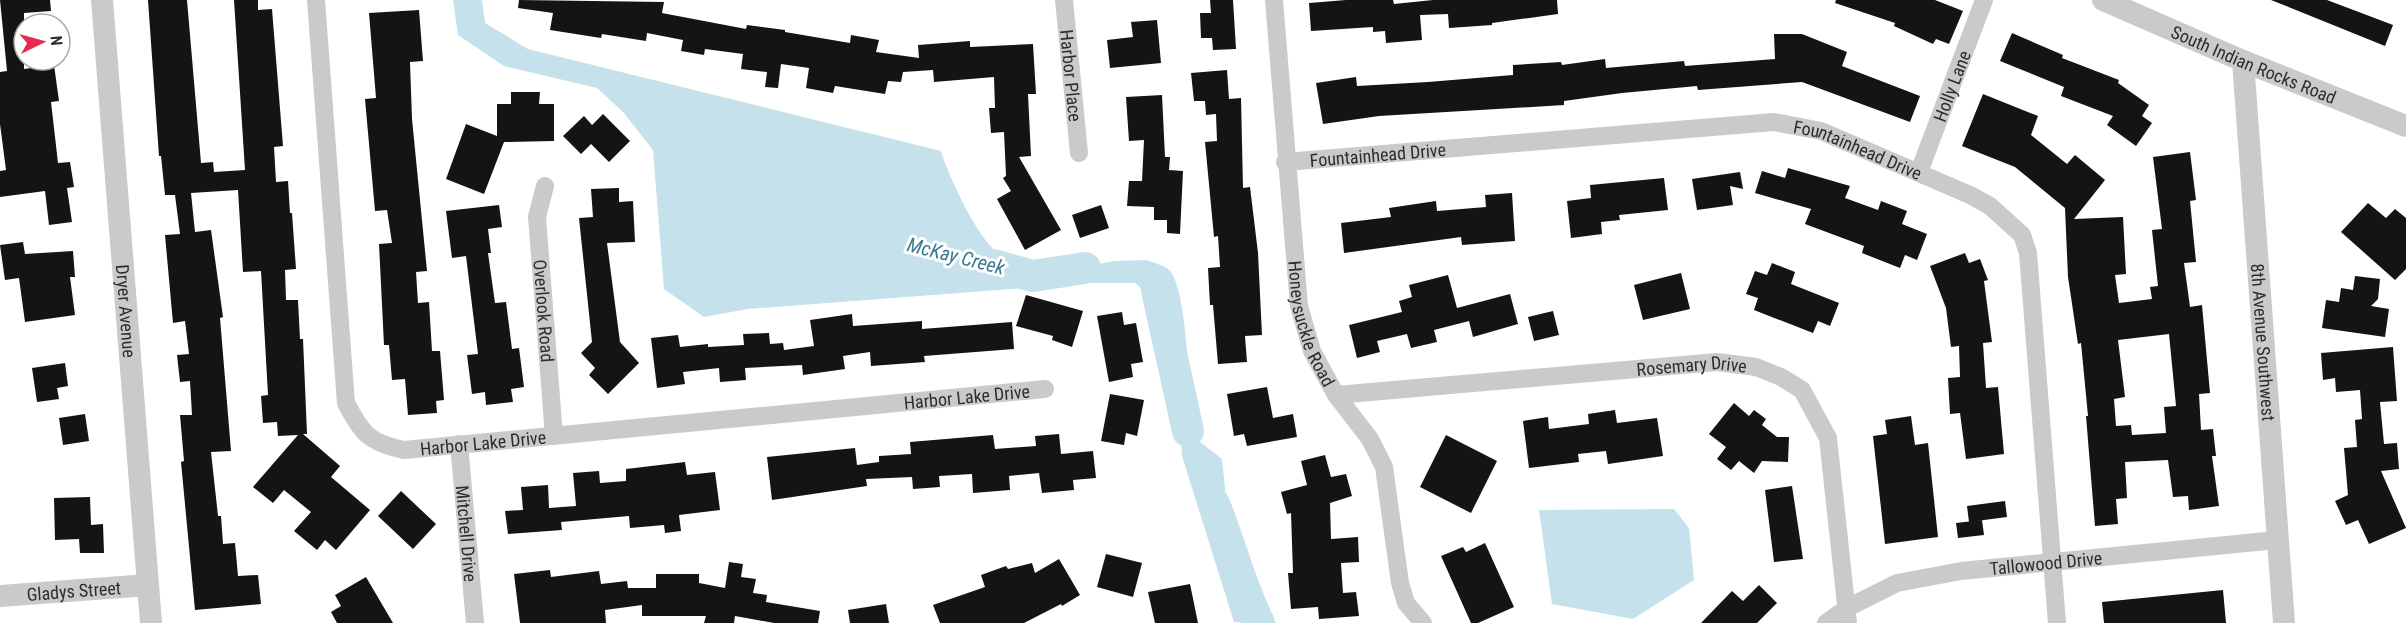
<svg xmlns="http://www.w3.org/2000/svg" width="2406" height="623" font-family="'Roboto Condensed',sans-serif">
  <rect width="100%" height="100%" fill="#fff"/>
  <g fill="#c5e1ec">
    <path d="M453,0H482L485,23L528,49L941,151C948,175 977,238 998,253C1006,258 1020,260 1030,263L1036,287L748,309L704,317L664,289L653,150L623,112L597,88L504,66L458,35Z"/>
    <path d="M1147,260C1154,263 1167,266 1171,272C1188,298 1190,399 1190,434L1222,459L1233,566L1276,623L1234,622L1182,456L1175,360L1159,304L1135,283H1078L1045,286L1042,274L1115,261Z"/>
    <path d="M1674,509L1689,528L1694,580L1633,619L1552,604L1539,510Z"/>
  </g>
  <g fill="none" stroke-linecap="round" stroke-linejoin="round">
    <g stroke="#c5e1ec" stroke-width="32">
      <path d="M993,265L1033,276L1085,268"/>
      <path d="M1157,290L1188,431"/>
      <path d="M1214,504C1230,543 1240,585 1259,623"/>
    </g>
  </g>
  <g fill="#141414" fill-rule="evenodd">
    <path d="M0,0H50L51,11L24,13V69L54,65L59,101L51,102L58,163L70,162L74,187L67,188L72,222L49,225L45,191L0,197V171L6,170L0,124V72L7,71Z"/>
    <path d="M148,0H187L201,163L213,162L214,172L245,170L234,0H258V10L272,9L283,146L274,147L276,182L288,181L290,213H292L296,269L285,270L286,300H298L300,339H303L307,434H303L340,466L331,477L370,510L336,550L325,540L317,550L294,531L311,512L284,490L273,503L253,487L298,435L278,436L277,422L263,423L261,396L268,395L261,271L243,272L238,190L191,193L195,232L211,230L223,317L220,318L231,451L211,452L218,516H221L223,544L235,543L238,576L258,575L261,604L195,610L181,462L184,461L180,415H192L190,381L180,382L177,355L189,354L185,321L173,323L165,235L180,234L175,195H165L161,156H159Z"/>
    <path d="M519,0L664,2L662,13L746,29L747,25L785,30V32L850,43L851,35L879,40L876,52L919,58L918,45L970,41V47L1033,44L1036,94H1028L1031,156L1019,157L1061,230L1025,250L997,199L1011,191L1003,178L1006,176L1004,132L991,133L989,108H995L994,77L934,82L933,70L903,72L901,82L888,81L885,94L835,86L833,93L806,88L809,68L781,64L778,88L765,87L767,72L741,69L743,54L705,49L704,55L681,51L683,40L647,33L646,41L602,34L601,38L550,30L553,13L518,8Z"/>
    <path d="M1210,0H1233L1236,49L1213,50L1212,38H1201L1200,13H1211Z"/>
    <path d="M1346,0H1393L1394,4L1433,0H1557L1558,14L1492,23V25L1449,28L1448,14L1420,15L1422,40L1386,43L1385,31L1373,32V27L1311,31L1309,3Z"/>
    <path d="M1836,0H1935L1963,11L1949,44L1936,39L1933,44L1894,26L1895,23L1835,3Z"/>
    <path d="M2271,0H2327L2393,25L2385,46Z"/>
    <path d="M419,10L423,61L410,62L412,119L427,271L416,272L418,303L429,302L432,351H440L444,400L436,401L437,413L408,415L405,379L392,380L389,345H384L379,244L392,243L387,210L375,211L365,99L376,98L369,13Z"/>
    <path d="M1157,20L1161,63L1110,68L1107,40L1133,37L1131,22Z"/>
    <path d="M2012,33L2063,55L2062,58L2119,80L2118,83L2149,105L2142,116L2152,123L2136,146L2107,125L2113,116L2061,96L2064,87L2000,61Z"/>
    <path d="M1774,34H1802L1847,52L1842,66L1920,96L1910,122L1802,82L1698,90L1697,86L1622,93L1564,101V105L1379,116L1323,124L1316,83L1356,77L1357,86L1428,82L1513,75V65L1561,62L1562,65L1605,59L1606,68L1684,61L1685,66L1775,59Z"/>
    <path d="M1227,70L1229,99L1241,98L1243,188L1250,187L1258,253L1262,335L1245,336L1247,362L1218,364L1213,305H1210L1208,268L1220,267L1218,236L1214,237L1205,142L1217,141L1216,114L1206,115L1205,101H1194L1191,73Z"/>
    <path d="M511,92H540L539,104H554V141L504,142L484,194L446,179L466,124L497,136V104H511Z"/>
    <path d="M1983,94L2038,116L2031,135L2067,164L2075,155L2105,180L2074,219L2123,217L2126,274L2115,275L2119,303L2152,299L2150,287L2158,286L2152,230L2162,229L2153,157L2190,152L2196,200L2190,201L2196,262L2184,263L2190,307L2202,305L2210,393L2199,394L2201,430L2213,429L2216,456H2212L2219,506L2189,510L2188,496L2173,497L2168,460L2125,462L2127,498L2116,499L2118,524L2095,526L2086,416H2088L2081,343L2078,344L2068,277L2065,208L2015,167L1962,146ZM2169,334L2176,406L2164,407L2166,433L2132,435L2131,425L2116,426L2114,399L2125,397L2118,340Z"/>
    <path d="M1162,95L1165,157H1170L1169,170L1183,171L1180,234L1167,233V220H1154V207L1127,206L1129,181H1142L1144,140L1129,141L1126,97Z"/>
    <path d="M603,114L630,141L609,162L591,144L581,154L563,136L584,116L592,125Z"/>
    <path d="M1788,168L1850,186L1845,198L1878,210L1881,201L1907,211L1902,224L1927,234L1917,260L1905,255L1900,268L1862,253L1864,246L1805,224L1811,209L1755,193L1762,171L1785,178Z"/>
    <path d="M1740,172L1743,189L1730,186L1733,205L1697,210L1692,179Z"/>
    <path d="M1664,178L1668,210L1619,215L1620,220L1601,222L1602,234L1571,238L1567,201L1591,198L1590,185Z"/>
    <path d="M619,188V202L633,201L635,242L607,243L620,342L639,363L608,394L589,375L595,368L581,353L592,342L579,218L593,217L591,189Z"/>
    <path d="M1512,193L1515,241L1462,245L1461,237L1344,253L1341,223L1391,217L1389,208L1436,201L1437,211L1486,207L1485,195Z"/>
    <path d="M2368,203L2386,218L2395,209L2406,218V269L2395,280L2341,232Z"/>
    <path d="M499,205L502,227L488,229L491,253H488L495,303L506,302L512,349L519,348L524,387L511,389L513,402L486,405L485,392L472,394L467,355L478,354L466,256L452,258L446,211Z"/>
    <path d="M1101,205L1109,228L1080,238L1072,215Z"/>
    <path d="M23,242L25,254L73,251L75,277H70L75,315L25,322L19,278L5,280L0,245Z"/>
    <path d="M1965,253L1969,263L1980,259L1988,280L1984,281L1992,342L1983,343L1986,388L1998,387L2004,454L1966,459L1960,413L1950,414L1948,378L1960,377L1959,346L1951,347L1946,308L1930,266Z"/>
    <path d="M1772,263L1795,272L1791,284L1839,303L1830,326L1818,321L1813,333L1754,310L1758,298L1746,294L1755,271L1767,275Z"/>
    <path d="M1681,273L1690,309L1643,320L1634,285Z"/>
    <path d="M1448,275L1457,308L1510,294L1518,324L1473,337L1469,321L1434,330L1437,342L1411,348L1407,334L1377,341L1380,352L1357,358L1349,325L1402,312L1399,301L1412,297L1409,285Z"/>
    <path d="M2355,276L2380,279L2378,299L2371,306L2389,309L2385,337L2322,328L2326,300L2339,302L2341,288L2353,290Z"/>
    <path d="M1026,295L1083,311L1072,347L1052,340L1053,336L1016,326Z"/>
    <path d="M1553,311L1559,335L1534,341L1528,317Z"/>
    <path d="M1122,312L1124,325L1136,323L1143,362L1131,364L1133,377L1109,382L1097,316Z"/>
    <path d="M852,314L853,326L922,321V329L1012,322L1014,349L924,356L925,362L871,366L870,352L843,356L845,369L803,375L802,365L745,368L746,380L720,382L719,368L683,372L685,384L657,388L651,338L678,335L680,347L708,344V347L744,345L743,334L769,333L770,344L783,343L784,350L814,346L810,320Z"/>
    <path d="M2393,347L2397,401L2380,402L2384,444L2397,443L2399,469L2381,471L2406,528L2369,544L2358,520L2346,525L2335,501L2348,495L2344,448L2357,447L2355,420L2362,419L2360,390L2336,392L2335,378L2323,380L2321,353Z"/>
    <path d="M65,363L68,386L57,388L59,399L37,402L32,368Z"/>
    <path d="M1267,387L1273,418L1293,414L1297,437L1247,446L1244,434L1234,436L1227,394Z"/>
    <path d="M1110,394L1144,400L1137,436L1126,433L1124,445L1101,441Z"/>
    <path d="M1734,403L1749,416L1754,410L1766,419L1762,425L1777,437H1789L1788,462L1762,461L1754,473L1739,461L1731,470L1717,459L1726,447L1709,434Z"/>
    <path d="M1615,410L1617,423L1657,418L1663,456L1608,464L1606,451L1578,454L1579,462L1529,468L1523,421L1548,417L1549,429L1589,424L1588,414Z"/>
    <path d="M85,414L89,441L63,445L59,418Z"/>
    <path d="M1911,416L1915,445L1928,443L1938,537L1885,544L1873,436L1887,434L1885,420Z"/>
    <path d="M1059,434L1061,454L1093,451L1096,478L1073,480L1074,490L1042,493L1039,473L1009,476L1010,490L973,493L972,474L939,476L940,487L913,489L912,477L866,479L867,486L772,500L767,457L855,448L857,465L879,462V456L911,454L910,442L993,435L995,449L1036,446L1035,436Z"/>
    <path d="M1446,435L1497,461L1471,513L1420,487Z"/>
    <path d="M1325,455L1331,477L1346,474L1352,496L1330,503L1331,539L1358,537L1359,562L1341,563L1343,593L1356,592L1359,616L1319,619L1318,607L1291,609L1288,573H1293L1291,513L1287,514L1281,492L1307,485L1301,461Z"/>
    <path d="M685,462L687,475L715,472L720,510L679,515L681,531L665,533L664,525L630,528L629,516L561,522L562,530L508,534L505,511L523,510L521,487L548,485L549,508L576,506L573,473L599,471L600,483L626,481V469Z"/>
    <path d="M1792,486L1803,559L1774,562L1765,490Z"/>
    <path d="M401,491L436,524L413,549L378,516Z"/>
    <path d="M90,497L91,525L103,524L104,553H80L79,539L55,540L54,498Z"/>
    <path d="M2005,501L2007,517L1969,522L1967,506Z"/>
    <path d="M1982,520L1984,535L1958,538L1956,523Z"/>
    <path d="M1485,543L1514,607L1478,623H1471L1441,556L1463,547L1466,552Z"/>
    <path d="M1106,554L1142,563L1133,597L1097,587Z"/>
    <path d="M1059,559L1080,595L1062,606L1061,604L1024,623H940L933,605L985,587L981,575L1006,566L1008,569L1032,563L1035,573Z"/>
    <path d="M729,562L743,564L741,577L756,579L753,593L767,595L766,602L820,611L818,623H774L735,616L734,623H704L706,616H642V605L605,610L606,623H520L514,574L550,570L551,577L599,571L601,584L627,581L628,588H656V574H699V583L725,588Z"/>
    <path d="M366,577L393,623H337L331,612L341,606L335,595Z"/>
    <path d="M1190,584L1198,623H1155L1148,592Z"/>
    <path d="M1759,585L1777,603L1757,623H1701L1732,591L1743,601Z"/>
    <path d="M2223,590L2226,623H2104L2102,602Z"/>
    <path d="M886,604L889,623H850L848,610Z"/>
  </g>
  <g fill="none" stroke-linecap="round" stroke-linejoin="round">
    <g stroke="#cacaca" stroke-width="18">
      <path id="s1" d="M316,0L346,403C362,434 370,443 404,450L1045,389"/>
      <path id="s2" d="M1064,0L1079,153"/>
      <path id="s3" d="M1274,0L1299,306L1312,351L1336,395L1370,439L1384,467L1400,583L1406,603L1423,623"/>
      <path id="s4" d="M1285,162L1774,122L1821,131L1970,195L1990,206L2022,235L2028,253L2057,623"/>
      <path id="s5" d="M1919,172L1984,0"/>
      <path id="s6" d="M545,186L537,217L554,436"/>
      <path id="s7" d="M1336,395L1717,362L1756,367L1781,377L1802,390L1828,438L1848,623"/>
      <path id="s8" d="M459,444L475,623"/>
      <path id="s9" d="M1826,623L1847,608L1897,583L1961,571L2277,540"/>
    </g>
    <g stroke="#cacaca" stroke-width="22">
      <path id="s10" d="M102,0L151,623"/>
      <path id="s11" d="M2103,0L2243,61L2406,126"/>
      <path id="s12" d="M2243,61L2284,623"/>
      <path id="s13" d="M0,596L148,585"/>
    </g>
  </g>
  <g text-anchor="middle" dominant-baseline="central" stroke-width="6" stroke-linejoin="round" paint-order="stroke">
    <g font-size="18" fill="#2d2d2d" stroke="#fff">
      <text stroke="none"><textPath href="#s11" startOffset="164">South Indian Rocks Road</textPath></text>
      <text stroke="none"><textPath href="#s2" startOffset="76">Harbor Place</textPath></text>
      <text stroke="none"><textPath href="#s5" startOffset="92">Holly Lane</textPath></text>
      <text stroke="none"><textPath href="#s4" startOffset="579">Fountainhead Drive</textPath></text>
      <text stroke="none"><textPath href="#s4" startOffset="93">Fountainhead Drive</textPath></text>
      <text stroke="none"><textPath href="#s10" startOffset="312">Dryer Avenue</textPath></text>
      <text stroke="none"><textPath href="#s6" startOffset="126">Overlook Road</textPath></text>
      <text stroke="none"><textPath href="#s3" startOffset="327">Honeysuckle Road</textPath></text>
      <text stroke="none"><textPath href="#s12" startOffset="282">8th Avenue Southwest</textPath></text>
      <text stroke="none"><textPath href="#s7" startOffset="357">Rosemary Drive</textPath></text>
      <text stroke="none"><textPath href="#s1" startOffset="1048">Harbor Lake Drive</textPath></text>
      <text stroke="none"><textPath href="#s1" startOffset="562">Harbor Lake Drive</textPath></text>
      <text stroke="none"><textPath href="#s8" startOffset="90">Mitchell Drive</textPath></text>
      <text stroke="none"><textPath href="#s9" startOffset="232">Tallowood Drive</textPath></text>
      <text stroke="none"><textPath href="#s13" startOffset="74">Gladys Street</textPath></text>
    </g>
    <g font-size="20" font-style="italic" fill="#3a7990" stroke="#fff">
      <text transform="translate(956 256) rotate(14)">McKay Creek</text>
    </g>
  </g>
  <g transform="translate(42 42) rotate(85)"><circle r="28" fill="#ffffff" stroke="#ababab" stroke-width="1.5"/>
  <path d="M0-4.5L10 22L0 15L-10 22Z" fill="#e82a50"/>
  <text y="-9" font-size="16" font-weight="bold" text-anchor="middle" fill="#2d2d2d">N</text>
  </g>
</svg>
